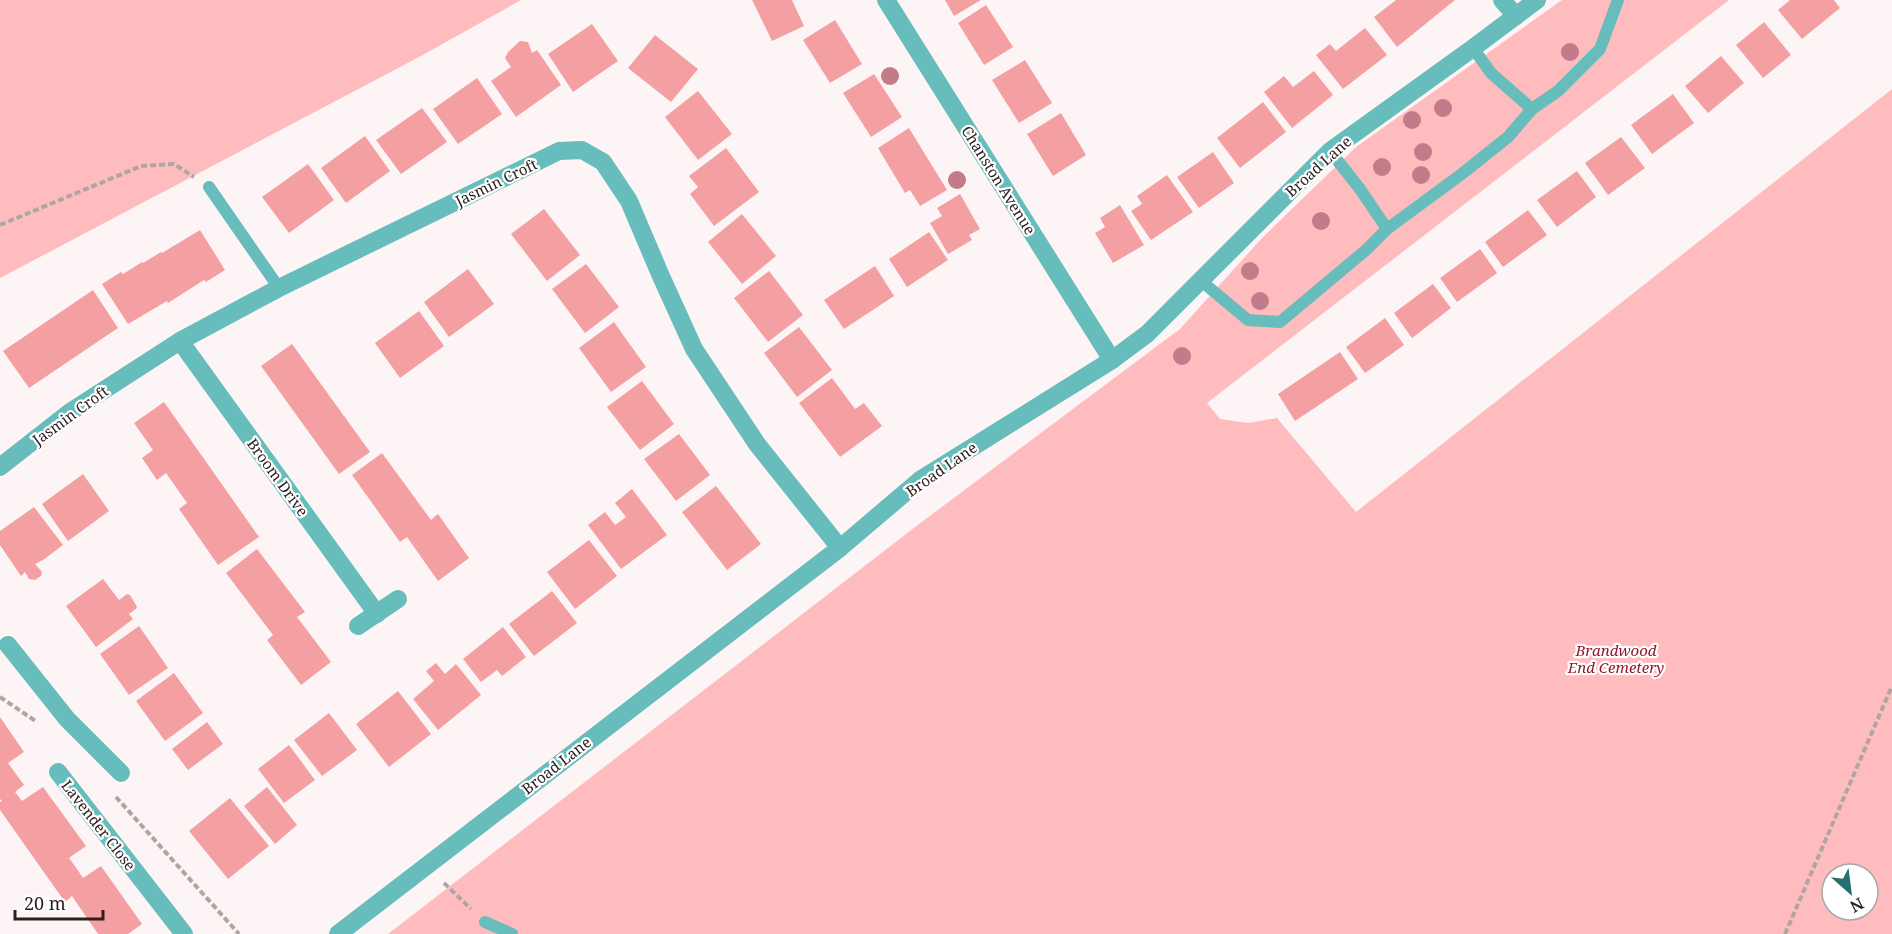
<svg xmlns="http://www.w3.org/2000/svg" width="1892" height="934" font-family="'Noto Serif',serif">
  <rect width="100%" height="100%" fill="#fdf5f5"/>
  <g fill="#ffbcbe" fill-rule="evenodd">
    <path d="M0,0H521L421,56L0,278Z"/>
    <path d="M1562,0H1729L1207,403L1220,419L1248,423L1277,418L1356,512L1892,89V934H388L919,524L1180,329L1262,238L1356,147ZM1832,874H1868V910H1832Z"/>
  </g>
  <g fill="#f4a0a3">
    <path d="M752,0H792L804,26L772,41Z"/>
    <path d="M945,0H981L954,16Z"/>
    <path d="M1396,0H1455L1397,47L1374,17Z"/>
    <path d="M1790,0H1834L1840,8L1802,39L1778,10Z"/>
    <path d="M986,5L1013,47L984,65L958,23Z"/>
    <path d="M835,20L862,64L830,83L803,40Z"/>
    <path d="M1764,22L1791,55L1763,78L1736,45Z"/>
    <path d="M592,24L618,61L573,92L548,54Z"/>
    <path d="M1365,28L1387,55L1343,89L1316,55L1330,44L1336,51Z"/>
    <path d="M655,35L698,69L671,102L628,68Z"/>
    <path d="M520,41L528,42L532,53L537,50L561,85L516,117L491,81L511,67L505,58L508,52Z"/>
    <path d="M1721,56L1744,83L1708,113L1685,86Z"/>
    <path d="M1025,60L1052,103L1019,123L992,80Z"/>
    <path d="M1314,71L1333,95L1292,128L1264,92L1284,76L1293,87Z"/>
    <path d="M874,74L902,117L871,137L843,93Z"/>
    <path d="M477,78L502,114L458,144L433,109Z"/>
    <path d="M698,91L732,134L698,160L665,117Z"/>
    <path d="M1673,94L1694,123L1652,154L1631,125Z"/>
    <path d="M1263,102L1286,132L1240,168L1217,138Z"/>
    <path d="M422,108L447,142L401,174L376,140Z"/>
    <path d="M1061,113L1086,155L1053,176L1027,134Z"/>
    <path d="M909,128L947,190L920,206L910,190L905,193L878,148Z"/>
    <path d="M365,136L390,171L346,203L321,168Z"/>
    <path d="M1621,137L1645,168L1608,195L1585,163Z"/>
    <path d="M726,148L759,192L714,226L690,194L698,187L689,176Z"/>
    <path d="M1213,152L1234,183L1199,208L1177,177Z"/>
    <path d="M308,164L334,200L289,233L262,197Z"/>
    <path d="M1577,171L1596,197L1557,227L1537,200Z"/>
    <path d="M1167,175L1193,212L1151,240L1131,211L1142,204L1137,196Z"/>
    <path d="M960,194L980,229L969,235L972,240L948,254L930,223L942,216L937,208Z"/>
    <path d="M1120,205L1144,245L1113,263L1095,233L1105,227L1100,218Z"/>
    <path d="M544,209L580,255L547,281L511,234Z"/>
    <path d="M1528,210L1547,235L1503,267L1485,242Z"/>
    <path d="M742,214L776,256L742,284L708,242Z"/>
    <path d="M200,230L225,270L206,282L204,280L168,303L167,301L128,324L102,284L121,272L123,274L142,262L143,263L161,252L162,253Z"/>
    <path d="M929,232L948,260L907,287L889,259Z"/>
    <path d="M1480,249L1497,273L1457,302L1440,278Z"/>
    <path d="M586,264L619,307L585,333L552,289Z"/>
    <path d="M875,266L894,296L844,329L824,300Z"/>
    <path d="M468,269L494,304L449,337L424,302Z"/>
    <path d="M769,271L803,315L768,342L734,298Z"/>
    <path d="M1433,284L1451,308L1412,338L1394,313Z"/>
    <path d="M93,290L118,328L29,388L3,351Z"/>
    <path d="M419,311L444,346L400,378L375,343Z"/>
    <path d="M1385,318L1404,345L1365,373L1346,347Z"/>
    <path d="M614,322L646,367L611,392L579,348Z"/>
    <path d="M799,327L832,370L797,397L764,353Z"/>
    <path d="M292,344L370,452L339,474L261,366Z"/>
    <path d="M1340,352L1358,379L1295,421L1278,394Z"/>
    <path d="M832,378L855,409L864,403L882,426L840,457L799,403Z"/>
    <path d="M642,381L674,424L640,450L607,407Z"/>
    <path d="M164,402L259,537L218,565L179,509L187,503L166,473L157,480L142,458L153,450L134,423Z"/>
    <path d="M679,434L710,475L676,501L644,459Z"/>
    <path d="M382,453L431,520L438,514L469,558L438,581L407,537L400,542L352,475Z"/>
    <path d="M83,474L109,511L68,541L42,504Z"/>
    <path d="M716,486L761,544L727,570L682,512Z"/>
    <path d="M632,489L667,535L621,569L588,525L605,512L615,525L626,517L615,503Z"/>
    <path d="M34,507L63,545L43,560L35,564L42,572L41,576L35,580L29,579L25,572L21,576L0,545V531Z"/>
    <path d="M589,540L617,576L575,609L547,572Z"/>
    <path d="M257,549L305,612L297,617L331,662L301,685L267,640L273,635L226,573Z"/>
    <path d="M103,579L119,600L127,594L130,595L136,605L137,608L129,614L133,619L96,647L66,606Z"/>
    <path d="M552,591L577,623L534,656L509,624Z"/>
    <path d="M139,626L168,668L129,695L100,654Z"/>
    <path d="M503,627L526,657L502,676L497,670L481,682L463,659Z"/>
    <path d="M436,663L445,674L456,664L481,695L438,730L413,699L434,681L426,671Z"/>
    <path d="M174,673L203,713L165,741L136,701Z"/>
    <path d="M398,691L431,734L389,767L356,724Z"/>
    <path d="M329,713L357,750L322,776L294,740Z"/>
    <path d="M0,717L24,752L8,763L24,785L15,792L22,801L43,787L86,846L69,858L77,869L83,878L101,866L142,924L128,934H98L72,896L65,902L0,810V802L2,801L0,799Z"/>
    <path d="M207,722L223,744L188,770L172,749Z"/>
    <path d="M289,745L315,780L284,803L258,769Z"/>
    <path d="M267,787L297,825L275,844L244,806Z"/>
    <path d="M230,798L269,846L228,879L189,831Z"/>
  </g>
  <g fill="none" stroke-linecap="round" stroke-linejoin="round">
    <g stroke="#afa5a5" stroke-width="4" stroke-dasharray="6 3" stroke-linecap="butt">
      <path d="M0,225L141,166L174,164L194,177"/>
      <path d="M0,697L37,722"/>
      <path d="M116,797L239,934"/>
      <path d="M444,883L471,909"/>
      <path d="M1785,934L1892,686"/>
    </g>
    <g stroke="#67bcbc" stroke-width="12">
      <path d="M1473,48L1491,73L1532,109L1558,91L1600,49L1618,0"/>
      <path d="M209,187L279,288"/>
      <path d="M1387,229L1463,173L1508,137L1532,109"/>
      <path d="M1200,280L1248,320L1280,322L1366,250L1387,229L1360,189L1330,151"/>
      <path d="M485,922L512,934"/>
    </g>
    <g stroke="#67bcbc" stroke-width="18">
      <path d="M886,0L1112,360"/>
      <path d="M1502,0L1516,16"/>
      <path d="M180,341L377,614"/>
      <path d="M0,467L70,412L180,341L279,288L559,151L582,150L603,162L629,201L660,274L694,349L757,444L840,548"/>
      <path d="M358,626L398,599"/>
      <path d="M8,645L67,719L121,773"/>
      <path d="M58,772L184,934"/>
    </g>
    <path stroke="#67bcbc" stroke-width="18" d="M338,934L840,548L920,480L1112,360L1147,334L1330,151L1473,48L1537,0"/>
  </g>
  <g fill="#c27b88">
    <circle cx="1570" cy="52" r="9"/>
    <circle cx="890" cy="76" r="9"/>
    <circle cx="1443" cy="108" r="9"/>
    <circle cx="1412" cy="120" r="9"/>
    <circle cx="1423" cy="152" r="9"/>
    <circle cx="1382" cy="167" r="9"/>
    <circle cx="1421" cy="175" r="9"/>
    <circle cx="957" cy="180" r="9"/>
    <circle cx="1321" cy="221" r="9"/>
    <circle cx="1250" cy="271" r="9"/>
    <circle cx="1260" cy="301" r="9"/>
    <circle cx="1182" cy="356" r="9"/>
  </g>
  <g text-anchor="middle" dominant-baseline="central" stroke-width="4.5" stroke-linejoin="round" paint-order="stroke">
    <g font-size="15" fill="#2d2021" stroke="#fff">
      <text transform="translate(1318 166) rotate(-42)">Broad Lane</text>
      <text transform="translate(999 180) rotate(58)">Chanston Avenue</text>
      <text transform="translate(496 182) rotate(-26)">Jasmin Croft</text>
      <text transform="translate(70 415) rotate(-36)">Jasmin Croft</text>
      <text transform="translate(941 469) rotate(-35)">Broad Lane</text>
      <text transform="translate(278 477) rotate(54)">Broom Drive</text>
      <text transform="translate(556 765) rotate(-38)">Broad Lane</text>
      <text transform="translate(99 825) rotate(52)">Lavender Close</text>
    </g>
    <g font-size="15" font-style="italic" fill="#91182f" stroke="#fff">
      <text x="1616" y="650">Brandwood<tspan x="1616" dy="17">End Cemetery</tspan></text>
    </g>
  </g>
  <g transform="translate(1850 892) rotate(152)"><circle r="28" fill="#ffffff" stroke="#aba6a6" stroke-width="1.5"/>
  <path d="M0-4.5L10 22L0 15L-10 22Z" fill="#247070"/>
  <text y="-9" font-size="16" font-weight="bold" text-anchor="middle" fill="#2d2021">N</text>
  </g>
  <path d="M15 910v9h88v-9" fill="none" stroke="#2d2021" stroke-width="3"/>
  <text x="24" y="910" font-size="18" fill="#2d2021" stroke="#ffffff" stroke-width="4.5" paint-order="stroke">20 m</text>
</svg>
